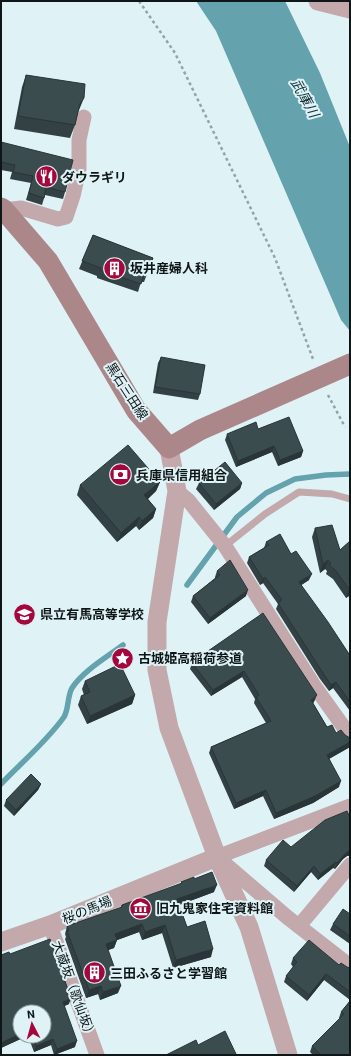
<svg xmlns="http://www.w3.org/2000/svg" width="351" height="1056" font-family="Roboto,'Noto Sans JP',sans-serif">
  <rect width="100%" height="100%" fill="#dff3f7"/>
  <path fill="#64a2ad" d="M196,1H285L320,73L350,147V331L341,320L216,31Z"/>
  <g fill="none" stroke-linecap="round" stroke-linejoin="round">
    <g stroke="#64a2ad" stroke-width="5.5">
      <path d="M187,585L237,517L266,493L295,479L326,475L350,474"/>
      <path d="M1,784C22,762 46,742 64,717C69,709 67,697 72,688C83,671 107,657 123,645"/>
    </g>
    <g stroke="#94a4a6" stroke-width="2.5" stroke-dasharray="3 3" stroke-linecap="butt">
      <path d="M139,1L175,53L275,258L313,359"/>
      <path d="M328,395L345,427"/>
    </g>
    <path stroke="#c3a9ab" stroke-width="7" d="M225,546L265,514L299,492L332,494L350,499"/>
    <g stroke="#c3a9ab" stroke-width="15">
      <path d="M4,210L21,208L58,219L66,217L73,196L79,169V140L84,117"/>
      <path d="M177,491L188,500L225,546L313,684L350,736"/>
      <path d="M350,806L217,857L287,917L350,966"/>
      <path d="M50,925L97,1055"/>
      <path d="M299,926L350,865"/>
    </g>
    <g stroke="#c3a9ab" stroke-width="19">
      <path d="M318,1L350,9"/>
      <path d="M169,448L177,491L157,622V670L169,728L217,857L249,927L288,1055"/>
      <path d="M1,942L50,925L217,857"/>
    </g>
    <path stroke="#ac878a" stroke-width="21" d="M1,208L4,210L48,261L136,410L169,448L200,430L350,364"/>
  </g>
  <g fill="#334144">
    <path d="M26,75L79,110L78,112L75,125L70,138L14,129L22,87Z"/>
    <path d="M1,142L65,192L63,199L45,195L42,205L26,200L31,183L10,179L12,172L1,170Z"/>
    <path d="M93,235L153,258L144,282H141L138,292L97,278V276L79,269Z"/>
    <path d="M161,357L200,394L198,400L153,393L158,363Z"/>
    <path d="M258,429L303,451L301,457L278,466L272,452L236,467L225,440L227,434Z"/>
    <path d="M160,482L156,491L148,499L156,509L153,518L139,530L136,526L117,542L77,495L80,485Z"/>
    <path d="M199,483H242L240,489L214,510L196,489Z"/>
    <path d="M315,528L340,550L350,541V593L349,596L346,598L333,579L326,574L327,571L325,569L320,573L312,537Z"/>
    <path d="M266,542L291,554L309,580L301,585L349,654L350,653V711L333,688L329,691L320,679L276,609L278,604L263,583L260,585L247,563L249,557L264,548Z"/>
    <path d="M217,571L246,596L208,624L191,602L193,596L215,578V577Z"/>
    <path d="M208,651L314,702L313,703L327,727L336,733L345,735L349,738L350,747L329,759L339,787L313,803L274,819L263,796L234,809L209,753L211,747L266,723L254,703L255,699L242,677L211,696L190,669L192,663Z"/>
    <path d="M85,681L135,695L132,704L87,724L78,705L81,696L84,695L82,689Z"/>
    <path d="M41,784L38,790L14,816L4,806L6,800Z"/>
    <path d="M350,818V856H347L343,859L335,869L333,868L318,880L311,872L294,892L264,866L266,860Z"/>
    <path d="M194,879L214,892L179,905L187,927L211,957L173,968L162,933L142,940L139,932L117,940L114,948L108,950L118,993L100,1000L98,994L86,998L65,939L66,937L65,934L67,926L120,908L122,905L181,884V882Z"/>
    <path d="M350,914V944L330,930L333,924Z"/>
    <path d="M10,954L69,1004L64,1006L75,1047L54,1055L51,1045L34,1052L28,1036H44V1012L20,1036H27L1,1048Z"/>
    <path d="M293,958L339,965L350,968V1000L324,980L307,1001L284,982L286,976L293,967L291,964Z"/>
    <path d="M350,1001V1055H313L310,1052L312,1046L340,1019L339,1018L341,1012Z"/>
  </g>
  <g fill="#293537">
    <path d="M84,98L79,110L75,115L80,103Z"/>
    <path d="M274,446L272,452L236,467L238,461Z"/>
    <path d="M303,451L301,457L278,466L280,460Z"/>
    <path d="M160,482L156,491L141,505L144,495Z"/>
    <path d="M242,483L240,489L214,510L216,504Z"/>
    <path d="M156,509L153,518L139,530L142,521Z"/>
    <path d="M139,517L136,526L117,542L121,533Z"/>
    <path d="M328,560L325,569L320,573L323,564Z"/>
    <path d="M312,574L309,580L297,588L299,582Z"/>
    <path d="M265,577L263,583L260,585L263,579Z"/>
    <path d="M349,589H350V593L349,596L346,598Z"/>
    <path d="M248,590L246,596L208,624L210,618Z"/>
    <path d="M244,671L242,677L211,696L213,690Z"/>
    <path d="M336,682L333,688L329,691L331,685Z"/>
    <path d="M135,695L132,704L87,724L90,716Z"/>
    <path d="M317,695L314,702L308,706L311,700Z"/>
    <path d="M350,742V747L325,761L327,755Z"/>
    <path d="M341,781L339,787L313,803L274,819L276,813Z"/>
    <path d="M41,784L38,790L14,816L16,810Z"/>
    <path d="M266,790L263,796L234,809L236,803Z"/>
    <path d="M350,850V856H347L343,859L335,869L337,863L346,853Z"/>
    <path d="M336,862L333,868L318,880L320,874Z"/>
    <path d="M314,866L311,872L294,892L297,886Z"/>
    <path d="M217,885L214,892L174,907L177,899Z"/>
    <path d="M142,924L139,932L112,942L115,934Z"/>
    <path d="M165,925L162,933L142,940L145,932Z"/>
    <path d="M117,940L114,948L103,952L106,944Z"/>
    <path d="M213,949L211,957L173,968L176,960Z"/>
    <path d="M326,974L324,980L307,1001L309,995Z"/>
    <path d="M101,986L98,994L86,998L89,990Z"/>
    <path d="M121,986L118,993L100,1000L103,992Z"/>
    <path d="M71,998L69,1004L60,1008L63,1002Z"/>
    <path d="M20,1034V1036H27L1,1048V1043Z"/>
    <path d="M53,1039L51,1045L34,1052L36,1046Z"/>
    <path d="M77,1041L75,1047L54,1055L57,1049Z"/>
  </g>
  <g fill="#3b4c4f" stroke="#293537">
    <path d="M26,75L85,84L84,98L80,103L75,125L18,116Z"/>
    <path d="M1,142L73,160L65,192L46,187L44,198L29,193L33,176L13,172L15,165L1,162Z"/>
    <path d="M93,235L153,258L147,274L144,273L141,284L100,270L101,268L82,261Z"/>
    <path d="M161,357L205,365L200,394L155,387Z"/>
    <path d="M289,417L303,451L280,460L274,446L238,461L227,434L256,422L258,429Z"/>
    <path d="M128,445L160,482L144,495L156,509L142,521L139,517L121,533L80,485Z"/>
    <path d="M225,462L242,483L216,504L199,483Z"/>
    <path d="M332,525L340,550L350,541V589H349L336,571L329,565L331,563L328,560L323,564L315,528Z"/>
    <path d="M280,534L291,554L296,551L312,574L299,582L328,622L349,654L350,653V702L336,682L331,685L323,673L278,603L282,600L265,577L263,579L249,557L269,545L266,542Z"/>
    <path d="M230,560L248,590L210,618L193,596L220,575L217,571Z"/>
    <path d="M263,613L317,695L311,700L327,727L332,725L336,733L341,730L345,735L350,738V742L327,755L341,781L315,796L276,813L266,790L236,803L211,747L271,721L256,697L259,695L244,671L213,690L192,663L208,651Z"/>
    <path d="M120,664L135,695L90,716L81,696L90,692L85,681Z"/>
    <path d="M31,774L41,784L16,810L6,800Z"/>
    <path d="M347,811L350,818V850L346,853L337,863L336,862L320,874L314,866L297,886L266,860L283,840L291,847L325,820Z"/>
    <path d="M212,872L217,885L177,899L187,927L205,921L213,949L176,960L165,925L145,932L142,924L115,934L117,940L106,944L121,986L103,992L101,986L89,990L67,931H69L67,926L122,907V905L182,883L181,882L194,877V879Z"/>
    <path d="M343,909L350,914V936L333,924Z"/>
    <path d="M50,939L71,998L63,1002L77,1041L57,1049L53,1039L36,1046L33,1036H44V1012H20V1034L1,1043V955L9,952L10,954Z"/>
    <path d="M309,940L339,965L341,963L347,967L350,968V992L326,974L309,995L286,976L297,962L293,958Z"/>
    <path d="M350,1001V1055H321L312,1046L344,1014L341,1012Z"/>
    <path d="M225,1031L236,1054L234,1055H166L196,1040L198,1045Z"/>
  </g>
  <defs>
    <symbol id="restaurant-disc" viewBox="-11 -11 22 22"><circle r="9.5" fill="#a3073b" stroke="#dff3f7"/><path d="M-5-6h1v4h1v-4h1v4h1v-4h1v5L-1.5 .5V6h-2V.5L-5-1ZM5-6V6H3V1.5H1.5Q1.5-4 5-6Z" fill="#fff"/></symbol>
    <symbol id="building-disc" viewBox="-11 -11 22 22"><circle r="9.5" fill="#a3073b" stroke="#dff3f7"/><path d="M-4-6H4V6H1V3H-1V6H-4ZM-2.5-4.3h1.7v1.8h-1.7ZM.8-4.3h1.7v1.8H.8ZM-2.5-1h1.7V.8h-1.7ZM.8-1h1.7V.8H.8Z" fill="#fff"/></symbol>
    <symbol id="bank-disc" viewBox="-11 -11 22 22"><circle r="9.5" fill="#a3073b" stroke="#dff3f7"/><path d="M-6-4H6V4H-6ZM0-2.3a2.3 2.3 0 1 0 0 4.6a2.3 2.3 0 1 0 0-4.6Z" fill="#fff"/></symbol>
    <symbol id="school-disc" viewBox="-11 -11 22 22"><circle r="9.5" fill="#a3073b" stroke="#dff3f7"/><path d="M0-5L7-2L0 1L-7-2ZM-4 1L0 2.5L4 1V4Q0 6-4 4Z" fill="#fff"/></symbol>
    <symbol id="sight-disc" viewBox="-11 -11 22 22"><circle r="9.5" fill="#a3073b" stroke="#dff3f7"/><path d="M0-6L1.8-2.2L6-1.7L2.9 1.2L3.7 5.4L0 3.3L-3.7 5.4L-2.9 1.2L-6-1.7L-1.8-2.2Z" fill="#fff"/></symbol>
    <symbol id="museum-disc" viewBox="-11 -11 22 22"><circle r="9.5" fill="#a3073b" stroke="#dff3f7"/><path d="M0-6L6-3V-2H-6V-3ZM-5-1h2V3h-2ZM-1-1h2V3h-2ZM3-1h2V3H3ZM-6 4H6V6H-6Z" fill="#fff"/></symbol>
  </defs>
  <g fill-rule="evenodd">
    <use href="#restaurant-disc" x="34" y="164" width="25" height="25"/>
    <use href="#building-disc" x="102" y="256" width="25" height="25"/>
    <use href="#bank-disc" x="108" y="462" width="25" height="25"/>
    <use href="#school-disc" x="12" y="602" width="25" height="25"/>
    <use href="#sight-disc" x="110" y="646" width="25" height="25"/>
    <use href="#museum-disc" x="128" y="896" width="25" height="25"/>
    <use href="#building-disc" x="82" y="960" width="25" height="25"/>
  </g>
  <g text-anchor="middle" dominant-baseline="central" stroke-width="4" stroke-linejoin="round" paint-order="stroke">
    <g font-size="13" font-weight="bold" fill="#0f1617" stroke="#dff3f7" text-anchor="start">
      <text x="62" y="177">ダウラギリ</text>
      <text x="130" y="268">坂井産婦人科</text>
      <text x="136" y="475">兵庫県信用組合</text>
      <text x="40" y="614">県立有馬高等学校</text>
      <text x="138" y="658">古城姫高稲荷参道</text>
      <text x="156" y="908">旧九鬼家住宅資料館</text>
      <text x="110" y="973">三田ふるさと学習館</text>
    </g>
    <g font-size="13" fill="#0f1617" stroke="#dff3f7">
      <text transform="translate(127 391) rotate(57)">黒石三田線</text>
      <text transform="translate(87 910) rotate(-22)">桜の馬場</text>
      <text transform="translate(74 990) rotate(70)">大蔵坂（歌仙坂）</text>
    </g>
    <g font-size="14" font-style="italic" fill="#123237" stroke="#dff3f7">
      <text transform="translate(305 98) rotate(61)">武庫川</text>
    </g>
  </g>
  <rect width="351" height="1056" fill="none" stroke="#0f1617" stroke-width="4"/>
  <g transform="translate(32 1024) rotate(354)"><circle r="19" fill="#dff3f7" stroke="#8c9b9d"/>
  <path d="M0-3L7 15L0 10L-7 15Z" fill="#a3073b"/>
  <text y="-6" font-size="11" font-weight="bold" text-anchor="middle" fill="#0f1617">N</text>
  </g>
</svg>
